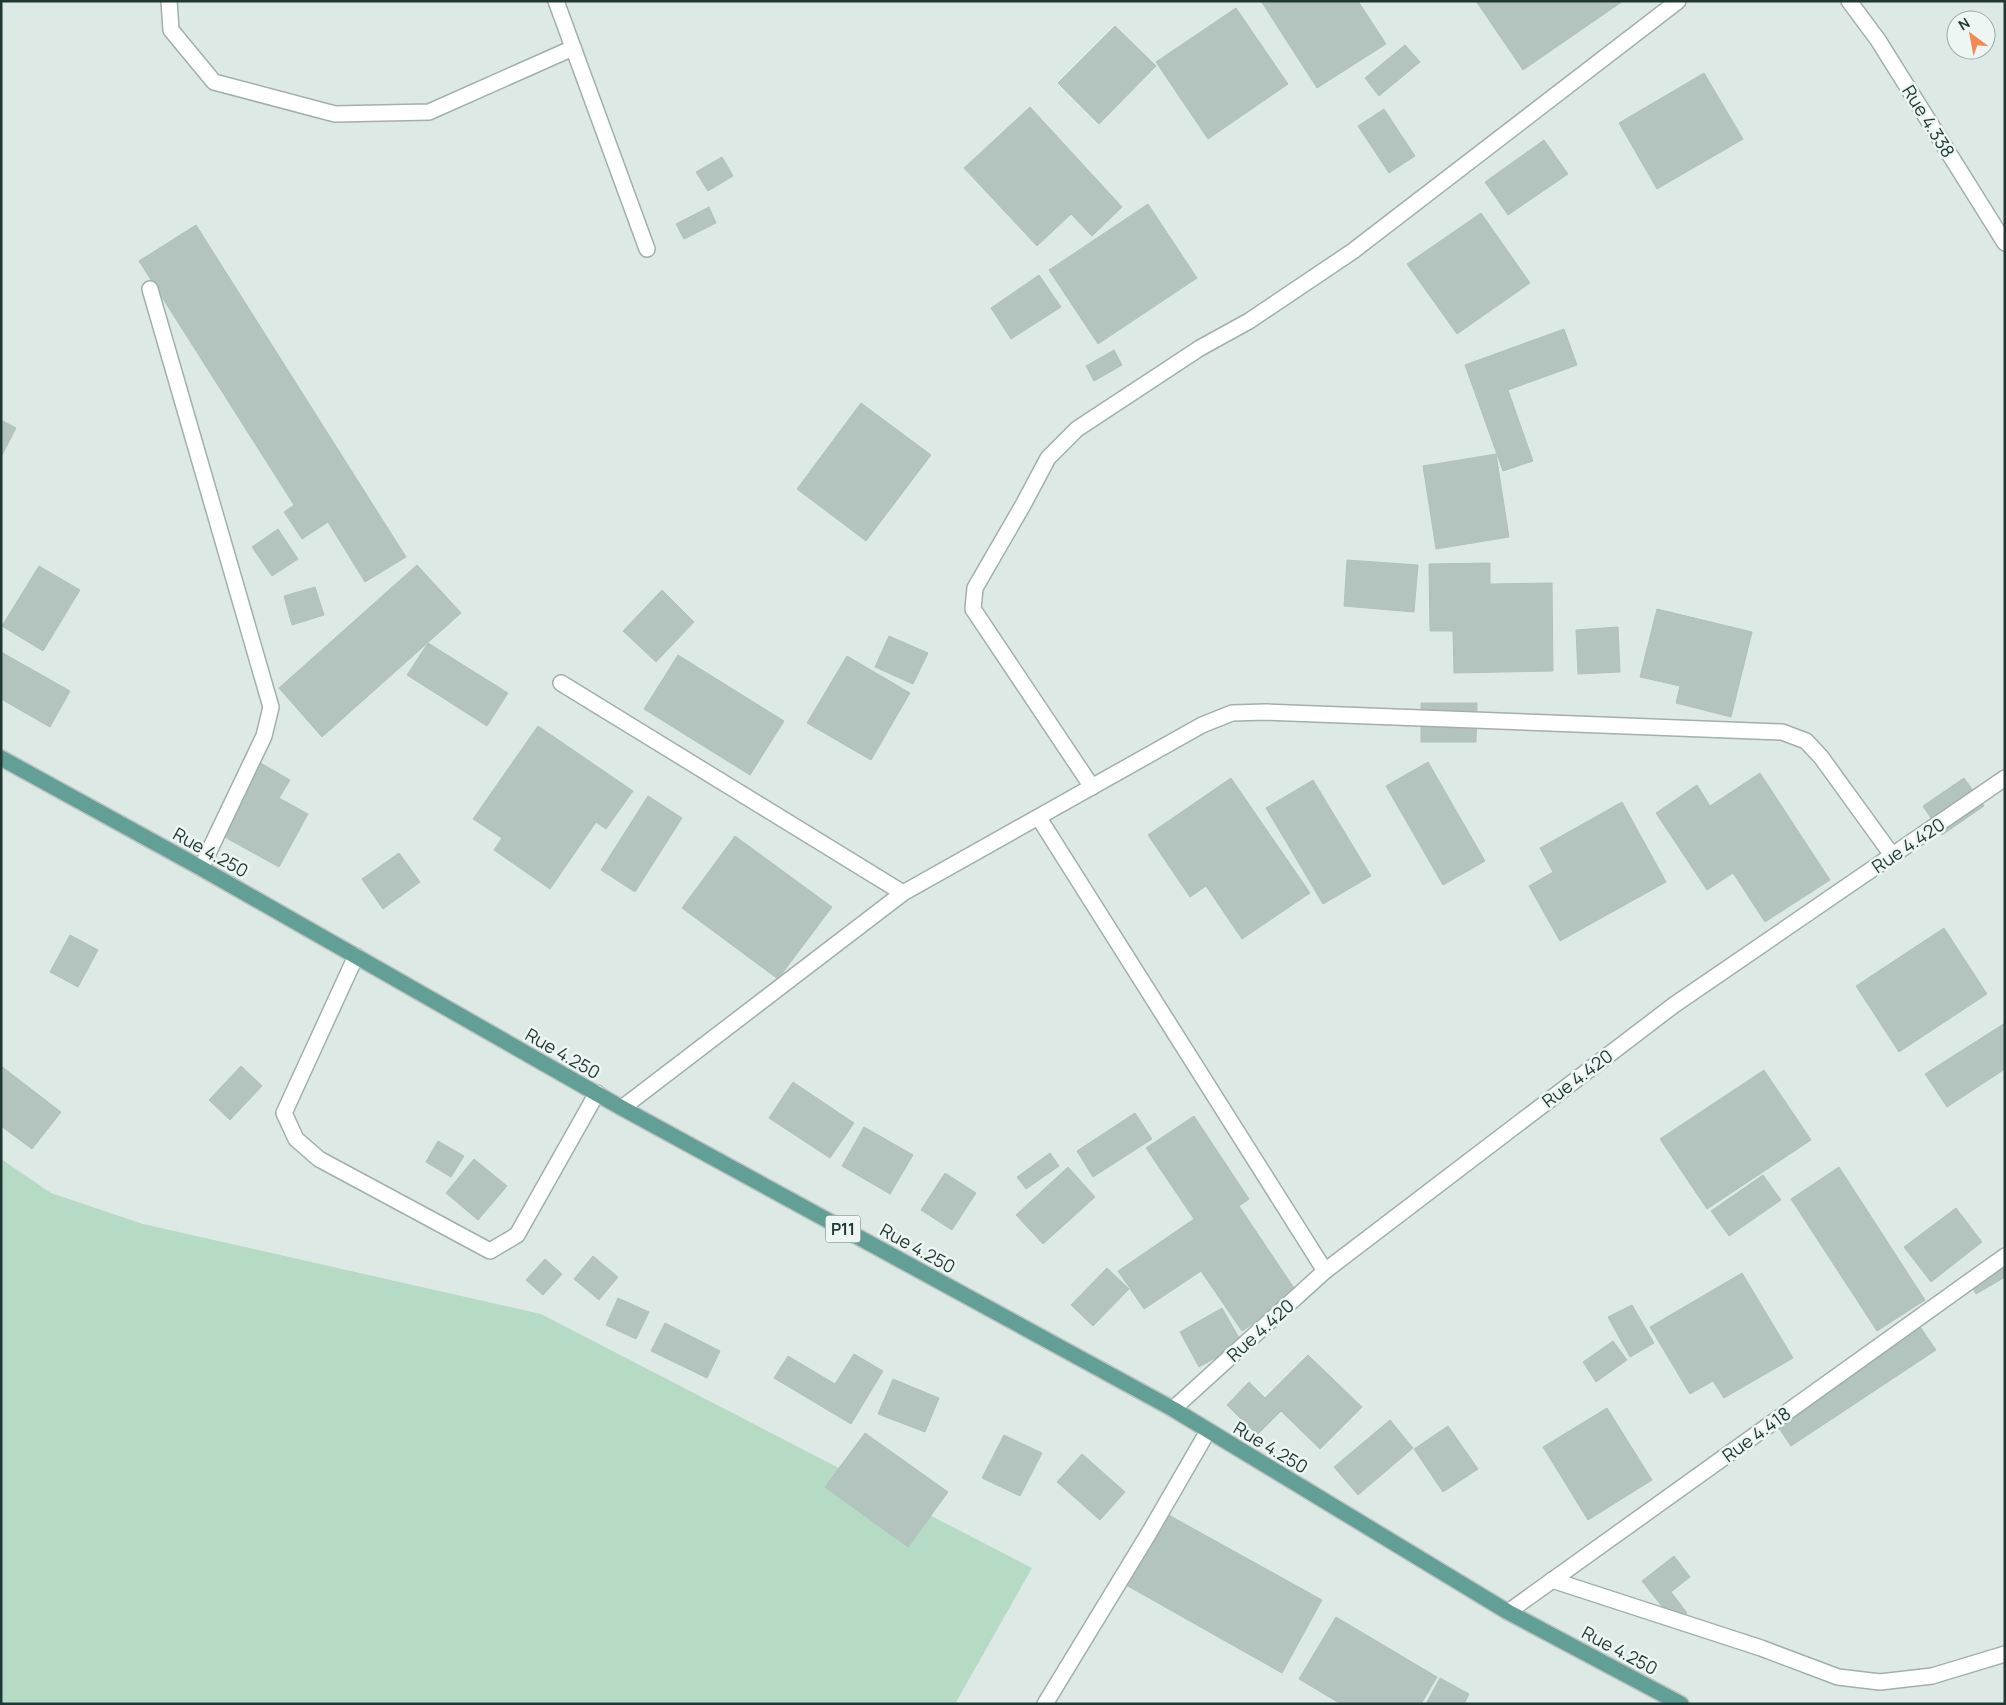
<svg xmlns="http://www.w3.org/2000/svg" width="2006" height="1705" font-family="Manrope,sans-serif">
  <rect width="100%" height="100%" fill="#dde9e5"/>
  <path fill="#b6dbc4" d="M1,1159L51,1193L143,1224L541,1314L1032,1568L955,1704H1Z"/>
  <g fill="#b3c4be" stroke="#b0c2bd">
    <path d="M1261,1H1358L1386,44L1317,88Z"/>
    <path d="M1476,1H1623L1523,70Z"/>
    <path d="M1236,8L1288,84L1208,139L1156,62Z"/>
    <path d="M1115,26L1156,66L1099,124L1058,83Z"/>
    <path d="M1405,45L1420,62L1379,96L1365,78Z"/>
    <path d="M1704,73L1743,139L1657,189L1619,123Z"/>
    <path d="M1030,107L1122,207L1092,236L1071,214L1037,246L964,168Z"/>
    <path d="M1384,109L1415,156L1389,173L1358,126Z"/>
    <path d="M1544,140L1568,174L1508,215L1485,182Z"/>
    <path d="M722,157L733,176L708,191L696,172Z"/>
    <path d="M1148,204L1197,278L1098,344L1049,270Z"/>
    <path d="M709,207L716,223L684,239L676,224Z"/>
    <path d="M1481,213L1530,283L1457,334L1407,264Z"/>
    <path d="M196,225L406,557L365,582L328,522L302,539L284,512L294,505L139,261Z"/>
    <path d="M1039,275L1061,307L1011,339L991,308Z"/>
    <path d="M1564,329L1577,365L1508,390L1533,461L1503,471L1465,365Z"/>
    <path d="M1114,350L1122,365L1094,381L1086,366Z"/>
    <path d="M861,403L931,455L866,541L797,489Z"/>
    <path d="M1,420L16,428L1,457Z"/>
    <path d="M1496,454L1509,537L1436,549L1423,466Z"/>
    <path d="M278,529L298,559L272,576L252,547Z"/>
    <path d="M1347,560L1418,565L1414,612L1344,606Z"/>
    <path d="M1490,563V584L1552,583L1553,671L1454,673L1453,631H1430L1429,564Z"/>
    <path d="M417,565L461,613L322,737L279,688Z"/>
    <path d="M39,566L80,590L43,651L2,626Z"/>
    <path d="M315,587L324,615L292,625L284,596Z"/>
    <path d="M662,590L694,622L656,662L623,631Z"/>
    <path d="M1657,609L1752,632L1731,717L1676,703L1680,686L1640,677Z"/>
    <path d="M1618,627L1620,672L1578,674L1576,630Z"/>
    <path d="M889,636L928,653L913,684L875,667Z"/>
    <path d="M428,643L508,693L487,726L407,675Z"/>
    <path d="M1,652L70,691L50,727L1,699Z"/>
    <path d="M678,655L784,721L750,775L644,709Z"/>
    <path d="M847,656L910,693L871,760L807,723Z"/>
    <path d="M1421,703H1477L1476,742H1421Z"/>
    <path d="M538,726L633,791L606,829L596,822L550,889L494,850L502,838L473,819Z"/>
    <path d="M259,762L290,780L279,798L308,814L279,867L219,834Z"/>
    <path d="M1428,762L1485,861L1443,885L1386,786Z"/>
    <path d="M1760,773L1830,880L1765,922L1733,873L1707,890L1656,813L1697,785L1710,806Z"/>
    <path d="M1231,778L1310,893L1242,939L1206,886L1190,897L1148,835Z"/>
    <path d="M1964,778L1984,806L1942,835L1923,806Z"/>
    <path d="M1313,780L1371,876L1323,904L1266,808Z"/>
    <path d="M648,796L682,818L635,892L601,870Z"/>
    <path d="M1622,802L1666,882L1560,941L1529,886L1553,872L1540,848Z"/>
    <path d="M735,836L832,907L778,979L682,908Z"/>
    <path d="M399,853L420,882L383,909L362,879Z"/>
    <path d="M1944,928L1987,994L1899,1052L1856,986Z"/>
    <path d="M70,935L98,950L78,987L50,972Z"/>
    <path d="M2005,1023V1069L1947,1107L1925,1074Z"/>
    <path d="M1,1066L61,1112L32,1149L1,1126Z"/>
    <path d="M241,1066L262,1086L230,1120L209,1100Z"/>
    <path d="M1764,1070L1811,1140L1707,1209L1660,1139Z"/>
    <path d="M793,1082L854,1123L830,1158L769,1118Z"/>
    <path d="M1135,1113L1152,1139L1093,1177L1077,1151Z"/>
    <path d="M1194,1116L1249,1199L1239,1206L1298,1294L1242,1331L1201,1271L1144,1309L1118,1271L1194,1219L1146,1148Z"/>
    <path d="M864,1127L913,1155L890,1194L842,1166Z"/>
    <path d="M438,1141L464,1156L451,1177L426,1162Z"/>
    <path d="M1050,1153L1059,1166L1026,1189L1017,1177Z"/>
    <path d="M474,1159L507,1186L478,1220L446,1193Z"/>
    <path d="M1068,1167L1095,1197L1043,1244L1016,1215Z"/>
    <path d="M1839,1167L1925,1300L1877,1331L1791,1199Z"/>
    <path d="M945,1173L976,1193L952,1230L921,1210Z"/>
    <path d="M1763,1175L1781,1200L1729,1236L1711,1211Z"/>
    <path d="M1956,1208L1982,1242L1931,1282L1904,1247Z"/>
    <path d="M2005,1252V1277L1976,1294L1965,1274Z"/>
    <path d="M593,1256L618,1277L599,1300L574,1279Z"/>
    <path d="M545,1259L562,1274L543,1295L526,1280Z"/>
    <path d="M1107,1268L1129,1289L1093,1326L1071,1305Z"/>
    <path d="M1742,1273L1793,1358L1724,1398L1713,1381L1690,1394L1650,1327Z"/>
    <path d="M618,1298L649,1312L636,1339L606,1325Z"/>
    <path d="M1632,1305L1654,1343L1630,1357L1608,1317Z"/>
    <path d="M1222,1308L1242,1343L1199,1367L1180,1332Z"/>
    <path d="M1916,1321L1936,1350L1791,1446L1772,1418Z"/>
    <path d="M665,1323L720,1351L707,1378L651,1351Z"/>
    <path d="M1613,1341L1627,1360L1596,1382L1583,1362Z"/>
    <path d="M854,1354L883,1371L851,1424L774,1378L788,1356L835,1384Z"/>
    <path d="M1308,1355L1362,1407L1320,1449L1281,1411L1257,1435L1227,1405L1249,1382L1265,1398Z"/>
    <path d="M893,1379L939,1398L925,1432L878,1414Z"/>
    <path d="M1607,1408L1652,1480L1588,1520L1543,1447Z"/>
    <path d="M1390,1420L1413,1448L1358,1495L1334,1467Z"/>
    <path d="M1448,1426L1478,1469L1443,1492L1414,1449Z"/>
    <path d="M865,1433L948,1492L908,1547L825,1487Z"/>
    <path d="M1004,1435L1042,1453L1020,1496L982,1478Z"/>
    <path d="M1082,1454L1125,1492L1100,1520L1057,1482Z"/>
    <path d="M1165,1513L1322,1600L1282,1673L1126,1585Z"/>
    <path d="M1674,1556L1690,1577L1671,1592L1687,1613L1675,1623L1642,1581Z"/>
    <path d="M1336,1617L1437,1677L1421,1704H1341L1299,1679Z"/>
    <path d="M1440,1678L1469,1694L1464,1704H1426Z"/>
  </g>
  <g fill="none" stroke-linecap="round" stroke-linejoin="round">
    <defs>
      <g id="service">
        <path d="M169,1L171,30L214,82L335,114L429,112L573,48"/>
        <path d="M556,1L647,249"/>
        <path d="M356,956L284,1113L296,1139L319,1159L490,1251L517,1235L597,1093"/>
      </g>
      <g id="minor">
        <path d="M1849,1L1878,40L2005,243"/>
        <path d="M150,289L271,707L264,736L201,868"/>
        <path d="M561,683L903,893"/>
        <path d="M1092,787L973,609L975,588L1023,505L1048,458L1077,429L1200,348L1249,321L1353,251L1678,1"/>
        <path d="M1039,818L1325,1271"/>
        <path d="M622,1108L903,893L1202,725L1232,713L1266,712L1782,732L1806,741L1821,757L1892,855"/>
        <path d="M1173,1409L1325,1271L1674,1005L2005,778"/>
        <path d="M1552,1580L1761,1648L1838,1677L1880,1682L1932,1676L2005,1654"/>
        <path d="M1508,1612L2005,1256"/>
        <path d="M1045,1704L1149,1533L1208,1431"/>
      </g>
      <path id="primary" d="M1,758L201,868L622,1108L1173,1409L1508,1612L1681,1704"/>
    </defs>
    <use href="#service" stroke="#a0b0ac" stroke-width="18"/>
    <use href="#minor" stroke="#a0b0ac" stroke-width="18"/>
    <use href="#primary" stroke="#bcc3c2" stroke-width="18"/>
    <use href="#service" stroke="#fff" stroke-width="15"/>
    <use href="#minor" stroke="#fff" stroke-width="15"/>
    <use href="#primary" stroke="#629f96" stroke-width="15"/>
  </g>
  <g text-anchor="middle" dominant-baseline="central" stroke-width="5" stroke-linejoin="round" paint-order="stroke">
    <rect fill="#edf6f3" stroke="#5d716d" stroke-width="1" x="825.5" y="1215.5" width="35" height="27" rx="4"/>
    <g font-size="16" font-weight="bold" fill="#1f3834">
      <text x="843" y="1229">P11</text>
    </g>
    <g font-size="18" fill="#1f3834" stroke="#edf6f3">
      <text transform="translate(1929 121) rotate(58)">Rue 4.338</text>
      <text transform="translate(1908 845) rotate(-34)">Rue 4.420</text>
      <text transform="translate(211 852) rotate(29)">Rue 4.250</text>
      <text transform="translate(563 1053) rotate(30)">Rue 4.250</text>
      <text transform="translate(1577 1078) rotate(-37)">Rue 4.420</text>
      <text transform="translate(918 1248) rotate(29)">Rue 4.250</text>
      <text transform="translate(1260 1330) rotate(-42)">Rue 4.420</text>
      <text transform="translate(1756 1434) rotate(-36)">Rue 4.418</text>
      <text transform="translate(1271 1447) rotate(31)">Rue 4.250</text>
      <text transform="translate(1620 1650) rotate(28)">Rue 4.250</text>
    </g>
  </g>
  <rect width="2006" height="1705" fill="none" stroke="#1f3834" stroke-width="5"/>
  <g transform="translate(1971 35) rotate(328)"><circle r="24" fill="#edf6f3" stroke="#9baaa7"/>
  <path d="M0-4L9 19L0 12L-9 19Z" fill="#f18b53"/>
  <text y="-8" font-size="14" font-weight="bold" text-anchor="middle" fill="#1f3834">N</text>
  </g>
</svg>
